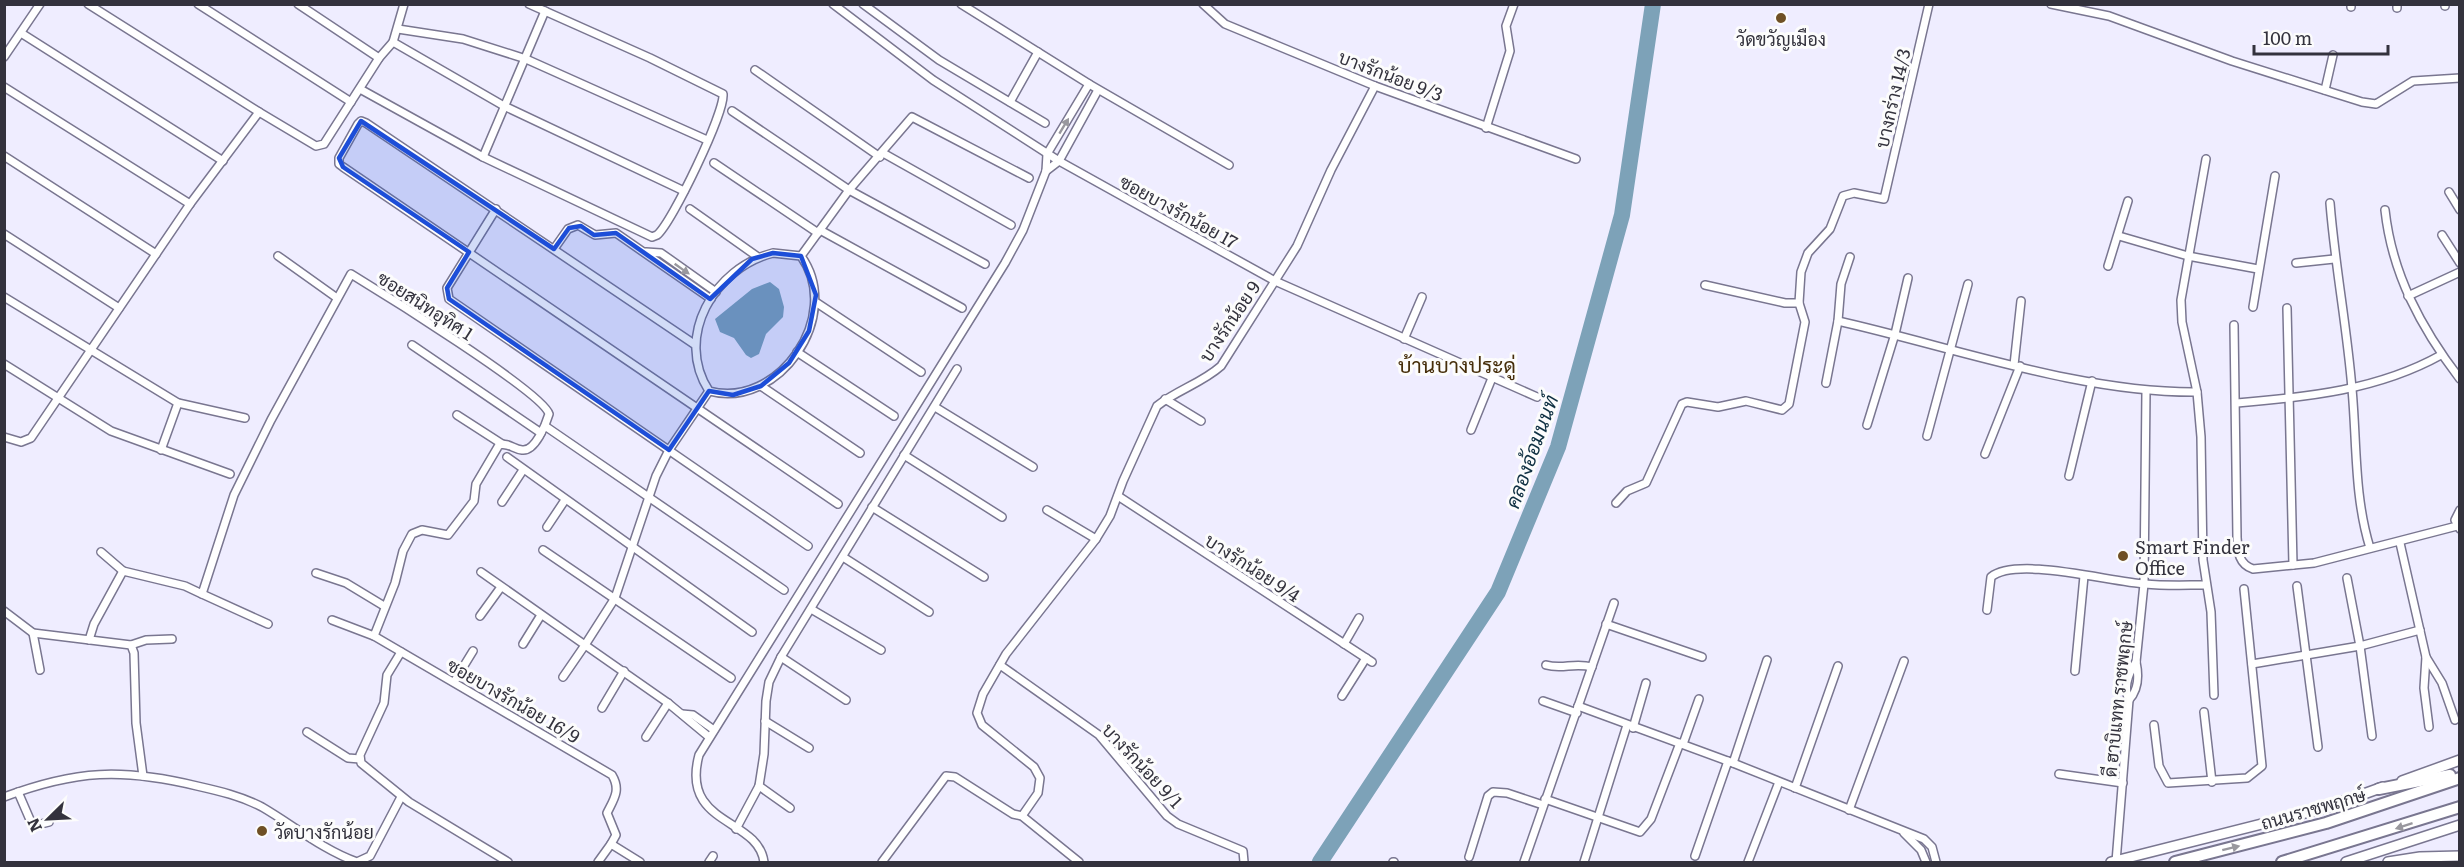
<svg xmlns="http://www.w3.org/2000/svg" width="2464" height="867" font-family="Literata,Sarabun,serif">
  <rect width="100%" height="100%" fill="#efedff"/>
  <path fill="#7da2b8" d="M770,282L779,289L784,307L783,317L766,334L759,354L751,358L746,355L734,338L720,332L715,319L752,289Z"/>
  <g fill="none" stroke-linecap="round" stroke-linejoin="round">
    <path stroke="#7da2b8" stroke-width="16" d="M1320,862L1498,592L1558,447L1622,215L1653,4"/>
    <defs>
      <g id="minor">
        <path d="M88,4L259,112"/>
        <path d="M198,4L351,102"/>
        <path d="M298,4L379,58"/>
        <path d="M833,4L933,80L1059,161L1174,225L1275,281L1537,397"/>
        <path d="M863,4L939,60L1045,123"/>
        <path d="M961,4L1089,84L1229,165"/>
        <path d="M1203,4L1225,24L1375,86L1576,159"/>
        <path d="M2051,4L2109,16L2232,61L2362,102L2376,104L2413,81L2460,78"/>
        <path d="M2445,6V4"/>
        <path d="M2351,7V4"/>
        <path d="M2397,8V4"/>
        <path d="M398,29L463,39L526,59L707,140"/>
        <path d="M21,33L223,161"/>
        <path d="M393,42L504,106L684,191"/>
        <path d="M4,57L40,4"/>
        <path d="M755,70L880,157"/>
        <path d="M4,87L190,204"/>
        <path d="M360,89L483,157L652,237L657,235C672,223 725,112 723,94L650,58L529,4"/>
        <path d="M2325,90L2333,55"/>
        <path d="M1010,102L1038,52"/>
        <path d="M732,111L849,190L985,264"/>
        <path d="M1486,128L1510,51L1506,26L1514,4"/>
        <path d="M883,153L1011,225"/>
        <path d="M4,156L156,254"/>
        <path d="M483,157L545,11"/>
        <path d="M2206,159L2181,300L2182,322L2197,392L2201,437L2203,560L2211,612L2214,695"/>
        <path d="M714,163L818,233"/>
        <path d="M1046,171L1059,161L1098,90"/>
        <path d="M2449,192L2460,210"/>
        <path d="M2330,203C2335,266 2347,327 2352,389C2357,443 2354,496 2370,548"/>
        <path d="M496,209L447,288L449,299L808,546"/>
        <path d="M690,209L758,257"/>
        <path d="M2385,210C2392,274 2421,328 2460,379"/>
        <path d="M820,230L962,308"/>
        <path d="M4,234L119,308"/>
        <path d="M2442,235L2460,263"/>
        <path d="M2119,236L2188,256L2258,269"/>
        <path d="M554,249L568,229L578,225L595,235L616,233L711,299"/>
        <path d="M646,252L661,253L716,292"/>
        <path d="M773,253L801,256C844,316 778,410 709,391C674,337 714,268 773,253Z"/>
        <path d="M278,256L337,298"/>
        <path d="M801,256L849,190L912,117L1029,178"/>
        <path d="M2296,263L2334,259"/>
        <path d="M2108,266L2128,201"/>
        <path d="M1705,285L1785,303H1799"/>
        <path d="M2408,296L2460,272"/>
        <path d="M4,297L178,403L245,418"/>
        <path d="M817,303L921,372"/>
        <path d="M2253,307L2275,176"/>
        <path d="M2287,308L2293,565"/>
        <path d="M1838,321C1953,347 2080,393 2197,392"/>
        <path d="M2234,325L2237,537C2238,551 2238,564 2253,569L2314,563L2457,526"/>
        <path d="M1404,339L1422,297"/>
        <path d="M694,344L366,123L361,121L358,124L339,158V164L343,167L838,504"/>
        <path d="M412,345L541,433"/>
        <path d="M797,352L894,416"/>
        <path d="M4,364L111,431L230,474"/>
        <path d="M2014,365L2021,301"/>
        <path d="M1826,383L1838,321L1841,284L1850,257"/>
        <path d="M761,386L860,453"/>
        <path d="M1165,399L1201,421"/>
        <path d="M2237,403C2308,397 2378,390 2441,355"/>
        <path d="M935,407L1033,467"/>
        <path d="M457,415L502,444"/>
        <path d="M1867,425L1895,334L1908,278"/>
        <path d="M545,426L784,590"/>
        <path d="M1471,430L1492,378"/>
        <path d="M1927,436L1968,284"/>
        <path d="M4,437L21,442L31,438L190,204L259,112L316,146L324,144L379,58L393,42L404,4"/>
        <path d="M161,450L178,403"/>
        <path d="M1985,454L2020,366"/>
        <path d="M904,455L1002,517"/>
        <path d="M507,457L752,632"/>
        <path d="M2069,476L2092,381"/>
        <path d="M1118,496L1372,662"/>
        <path d="M502,502L523,470"/>
        <path d="M1616,503L1627,491L1646,483L1682,404L1687,402L1718,407L1746,401L1782,410L1789,404L1805,322L1799,303L1801,272L1808,253L1830,229L1843,196L1854,193L1884,199L1929,4"/>
        <path d="M872,507L984,577"/>
        <path d="M1047,510L1096,539"/>
        <path d="M2460,510L2455,520L2460,529"/>
        <path d="M547,527L565,500"/>
        <path d="M2400,543L2426,657L2442,683L2455,720"/>
        <path d="M543,550L731,678"/>
        <path d="M101,552L123,571"/>
        <path d="M843,557L929,612"/>
        <path d="M481,572L585,645L563,677"/>
        <path d="M316,573L346,583L384,606"/>
        <path d="M2347,578L2360,646L2372,736"/>
        <path d="M2297,586L2318,747"/>
        <path d="M202,594L268,624"/>
        <path d="M811,609L881,650"/>
        <path d="M1987,610L1991,577C2017,556 2110,582 2145,584C2165,586 2186,585 2206,585"/>
        <path d="M4,611L33,633L131,645L134,653L136,723L143,776"/>
        <path d="M480,616L501,587"/>
        <path d="M332,620L374,636L612,775C621,790 614,799 607,813L616,835L611,844"/>
        <path d="M1606,624L1702,657"/>
        <path d="M33,633L40,670"/>
        <path d="M89,640L94,624L123,571L185,586L202,594L234,495L271,420L351,274C379,291 544,393 549,414C546,424 535,452 522,450C513,449 508,442 499,445L476,484L474,501L448,535L422,530L412,534L403,551L395,583L374,636"/>
        <path d="M523,644L541,615"/>
        <path d="M1344,644L1359,618"/>
        <path d="M131,645L146,640L172,639"/>
        <path d="M401,652L387,675L384,703L360,755L361,763L409,802L508,862"/>
        <path d="M781,657L846,700"/>
        <path d="M2426,657L2424,688L2429,727"/>
        <path d="M2252,664L2360,646L2420,630"/>
        <path d="M1000,665L1099,735L1167,816L1178,824L1243,851L1244,862"/>
        <path d="M1546,665C1563,670 1573,662 1592,667"/>
        <path d="M2075,671L2084,576"/>
        <path d="M454,682L473,651"/>
        <path d="M1342,696L1366,658"/>
        <path d="M2129,700C2123,687 2128,674 2136,662"/>
        <path d="M1543,701L1577,713"/>
        <path d="M1578,706L1733,763L1924,839L1932,847L1936,862"/>
        <path d="M602,708L624,671"/>
        <path d="M2204,712L2212,782"/>
        <path d="M682,714L693,715L714,730"/>
        <path d="M765,721L809,748"/>
        <path d="M2154,725L2159,766L2168,783L2247,778L2262,766L2244,589"/>
        <path d="M1633,728L1646,683"/>
        <path d="M307,732L348,758L360,759"/>
        <path d="M646,737L668,703"/>
        <path d="M709,737L668,703L585,645L615,598L656,476L669,450L709,391"/>
        <path d="M1683,744L1699,699"/>
        <path d="M1733,763L1767,660"/>
        <path d="M2059,774L2123,783"/>
        <path d="M759,786L790,808"/>
        <path d="M1795,788L1838,666"/>
        <path d="M18,792L31,822L37,825L49,822"/>
        <path d="M4,797C76,770 122,768 197,786C219,791 241,796 262,807C293,825 323,850 357,862L370,856L401,797"/>
        <path d="M1545,799L1640,832L1651,819L1680,743"/>
        <path d="M1849,810L1904,661"/>
        <path d="M1022,816L1038,793L1040,778L1034,767L982,725L977,713L983,694L1006,654L1096,539L1110,516L1123,481L1157,406C1177,390 1202,383 1221,366L1297,246L1331,170L1375,86"/>
        <path d="M736,829L759,786L764,754L766,701L769,682L781,657L957,369"/>
        <path d="M1904,833L1921,850L1926,862"/>
        <path d="M1695,856L1728,761"/>
        <path d="M1469,857L1488,796L1493,792L1507,793L1543,805"/>
        <path d="M598,862L611,844L640,862"/>
        <path d="M709,862L713,856"/>
        <path d="M764,862C758,817 680,826 699,755L1005,263L1023,230L1046,171L1047,154L1089,84"/>
        <path d="M882,862L946,776L955,777L1013,814L1022,816L1079,862"/>
        <path d="M1393,862H1394"/>
        <path d="M1524,862L1614,603"/>
        <path d="M1584,862L1627,725"/>
        <path d="M1748,862L1779,782"/>
        <path d="M2116,862L2129,700C2139,689 2139,676 2136,662L2144,584L2146,391"/>
      </g>
      <g id="secondary">
        <path d="M2402,781L2460,760"/>
        <path d="M2111,862L2325,808L2383,787"/>
        <path d="M2346,862L2460,825"/>
        <path d="M2388,862L2420,857L2460,856"/>
      </g>
      <g id="primary">
        <path d="M2379,789L2450,775"/>
        <path d="M2175,862L2326,823L2460,778"/>
        <path d="M2282,862L2460,807"/>
      </g>
    </defs>
    <use href="#minor" stroke="#797690" stroke-width="10"/>
    <use href="#secondary" stroke="#797690" stroke-width="12"/>
    <use href="#primary" stroke="#797690" stroke-width="14"/>
    <use href="#minor" stroke="#fff" stroke-width="7"/>
    <use href="#secondary" stroke="#fff" stroke-width="9"/>
    <use href="#primary" stroke="#fff" stroke-width="10"/>
  </g>
  <defs><path id="oneway-solid" d="M-6-.8H1V-3.2L6.5 0L1 3.2V.8H-6Z" transform="scale(1.5)"/></defs>
  <g fill="#99989e">
    <use href="#oneway-solid" transform="translate(1064 126) rotate(-59)"/>
    <use href="#oneway-solid" transform="translate(682 269) rotate(35)"/>
    <use href="#oneway-solid" transform="translate(2404 826) rotate(162)"/>
    <use href="#oneway-solid" transform="translate(2231 848) rotate(-14)"/>
  </g>
  <path fill="#1d4ed8" fill-opacity="0.2" stroke="#1d4ed8" stroke-width="4.5" stroke-linejoin="round" d="M361,121L554,249L569,228L581,226L594,235L616,233L710,299L752,259L773,253L801,256L816,295L809,331L789,363L761,386L733,395L709,391L669,450L449,299L447,288L469,252L343,167L339,158Z"/>
  <g fill="#6f5025" stroke="#fcfcfc" stroke-width="2">
    <circle cx="1781" cy="18" r="6"/>
    <circle cx="2123" cy="556" r="6"/>
    <circle cx="262" cy="831" r="6"/>
  </g>
  <g text-anchor="middle" dominant-baseline="central" stroke-width="6" stroke-linejoin="round" paint-order="stroke">
    <g font-size="18" fill="#33323d" stroke="#fcfcfc" text-anchor="start">
      <text x="1781" y="38" text-anchor="middle">วัดขวัญเมือง</text>
      <text x="2135" y="546">Smart Finder<tspan x="2135" dy="21">Office</tspan></text>
      <text x="274" y="831">วัดบางรักน้อย</text>
    </g>
    <g font-size="18" fill="#33323d" stroke="#fcfcfc">
      <text transform="translate(1391 75) rotate(21)">บางรักน้อย 9/3</text>
      <text transform="translate(1892 98) rotate(-77)">บางกร่าง 14/3</text>
      <text transform="translate(1179 211) rotate(29)">ซอยบางรักน้อย 17</text>
      <text transform="translate(426 305) rotate(33)">ซอยสนิทอุทิศ 1</text>
      <text transform="translate(1229 321) rotate(-56)">บางรักน้อย 9</text>
      <text transform="translate(1253 567) rotate(33)">บางรักน้อย 9/4</text>
      <text transform="translate(2117 699) rotate(-84)">ดี ฮาบิแทท ราชพฤกษ์</text>
      <text transform="translate(514 700) rotate(30)">ซอยบางรักน้อย 16/9</text>
      <text transform="translate(1143 765) rotate(47)">บางรักน้อย 9/1</text>
      <text transform="translate(2313 808) rotate(-16)">ถนนราชพฤกษ์</text>
    </g>
    <g font-size="20" font-style="italic" fill="#0f3042" stroke="#fcfcfc">
      <text transform="translate(1530 451) rotate(-70)">คลองอ้อมนนท์</text>
    </g>
    <g font-size="21" fill="#462e0b" stroke="#fcfcfc">
      <text x="1457" y="363">บ้านบางประดู่</text>
    </g>
  </g>
  <rect width="2464" height="867" fill="none" stroke="#33323d" stroke-width="12"/>
  <g transform="translate(48 819) rotate(246)" stroke="#fcfcfc" stroke-width="4.5" paint-order="stroke">
  <path d="M0-4.5L10 22L0 15L-10 22Z" fill="#33323d"/>
  <text y="-9" font-size="16" font-weight="bold" text-anchor="middle" fill="#33323d">N</text>
  </g>
  <path d="M2254 45v9h134v-9" fill="none" stroke="#33323d" stroke-width="3"/>
  <text x="2263" y="45" font-size="18" fill="#33323d" stroke="#fcfcfc" stroke-width="4.5" paint-order="stroke">100 m</text>
</svg>
